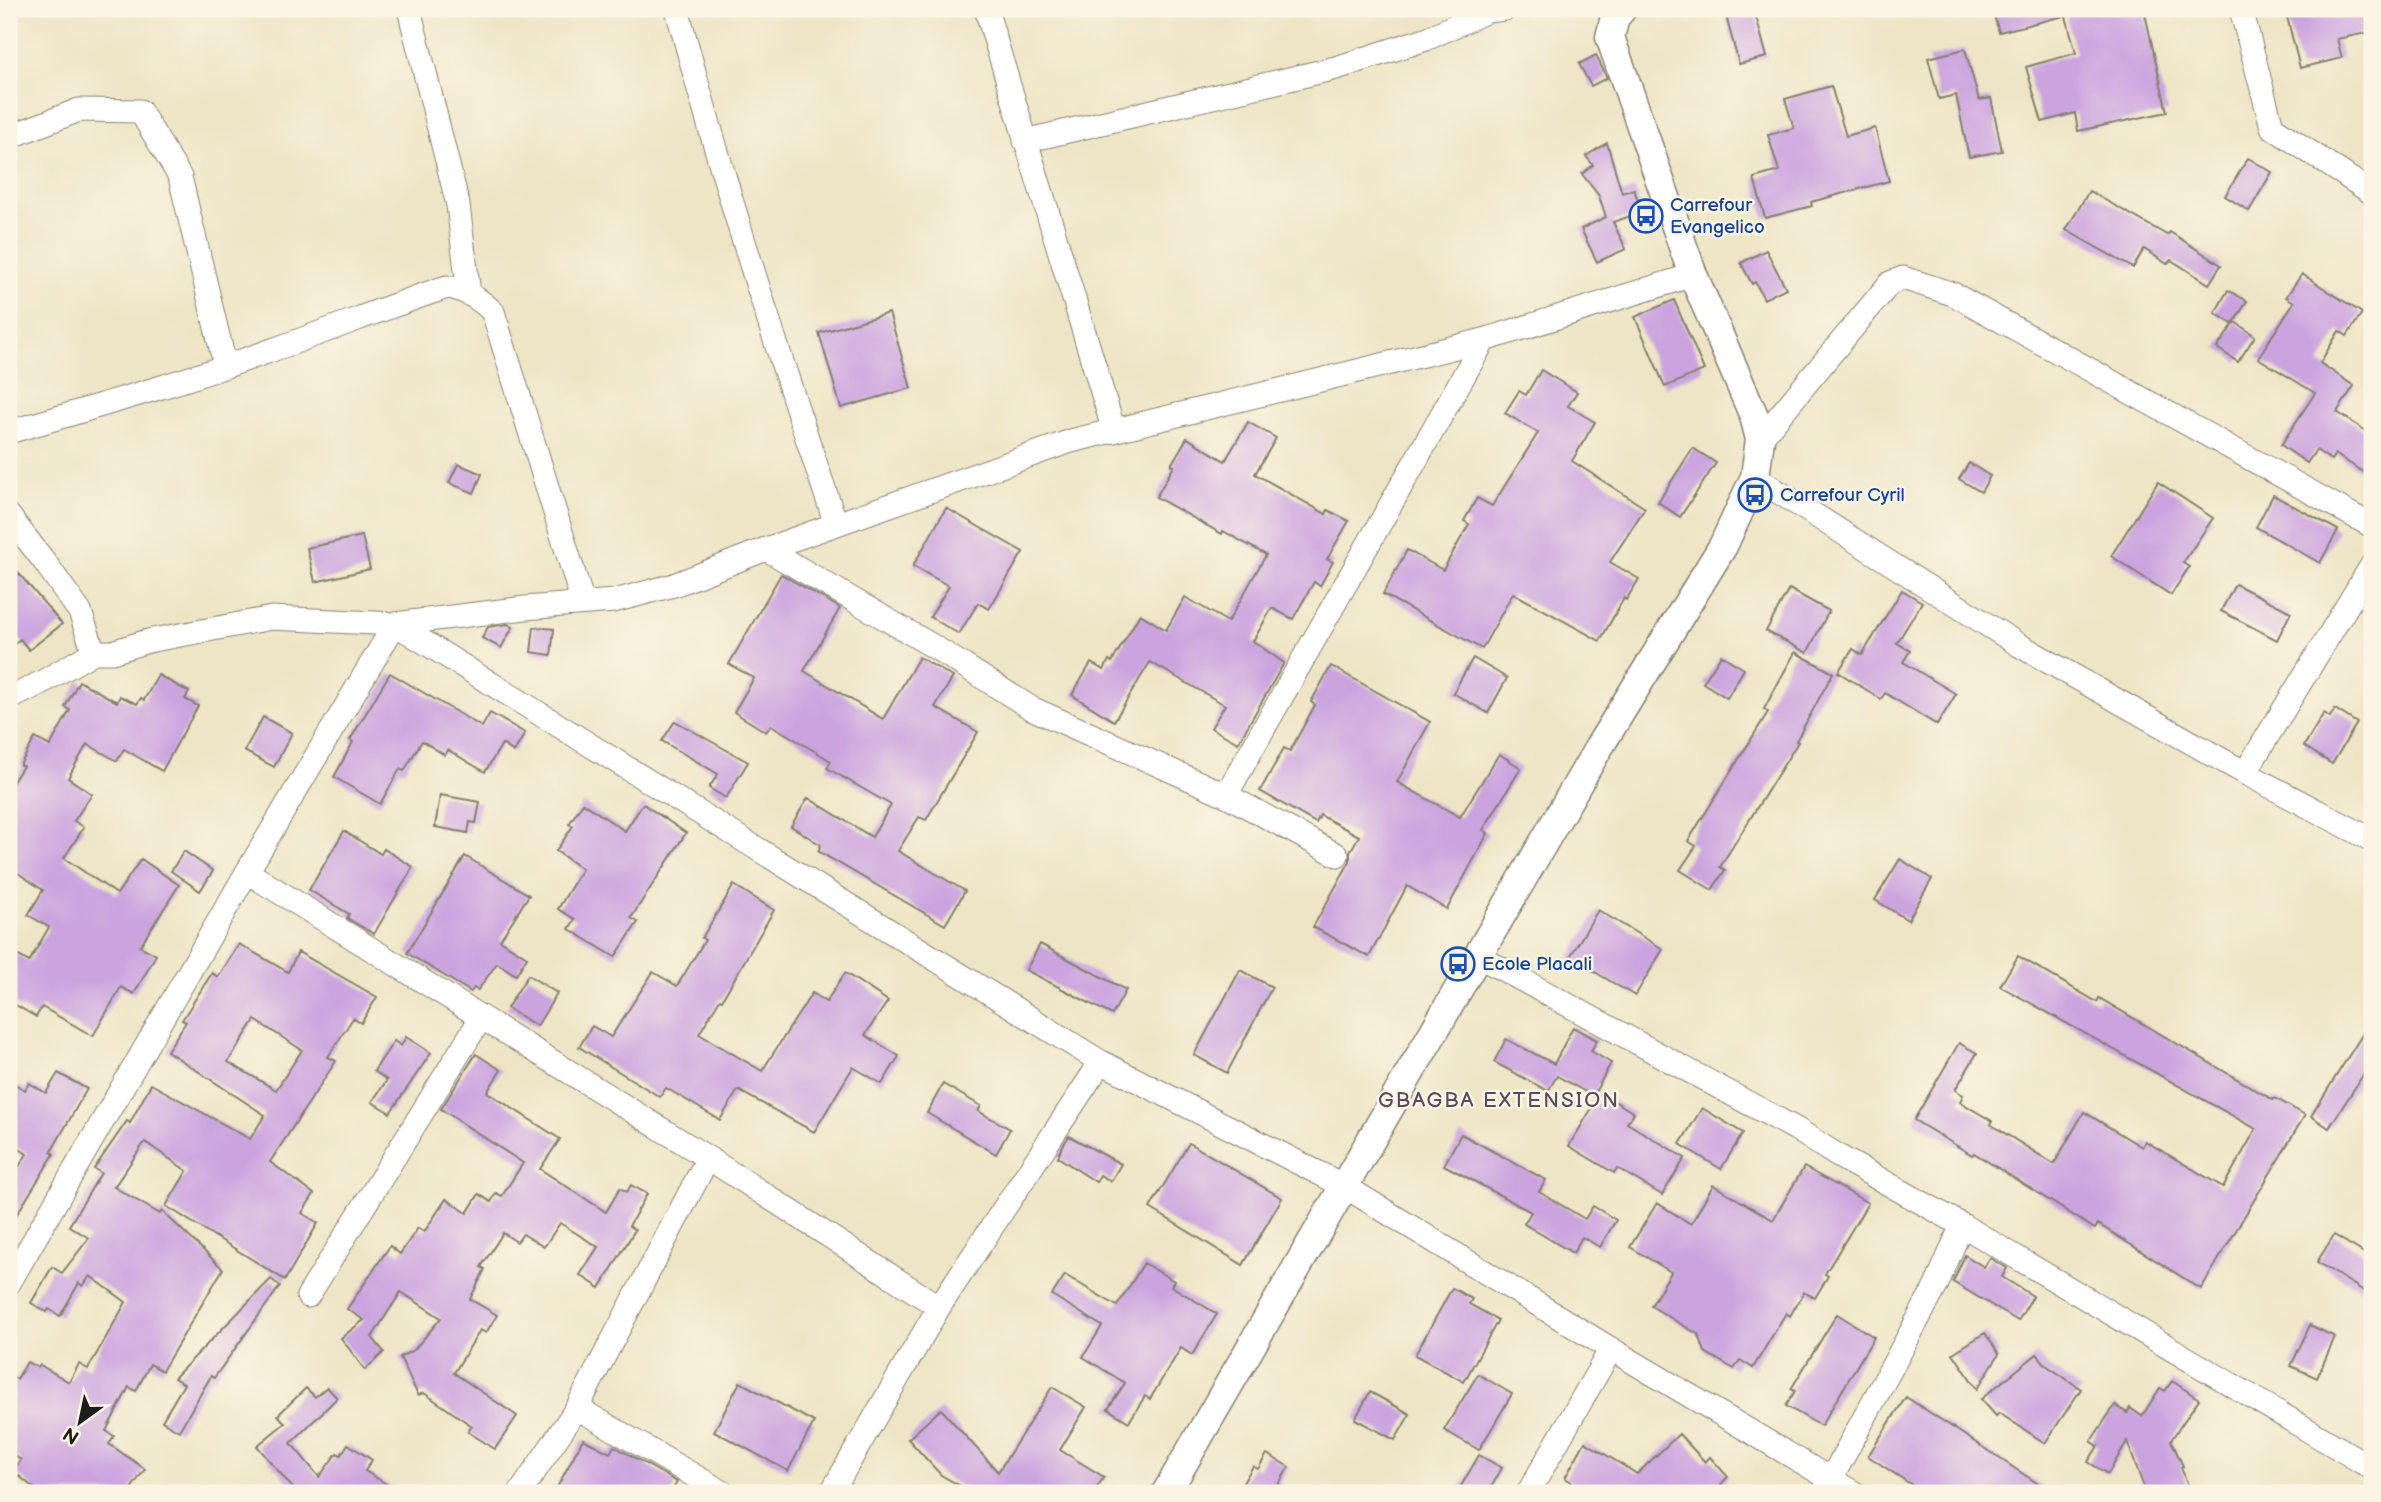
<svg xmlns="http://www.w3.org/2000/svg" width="2381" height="1502" font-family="'Balsamiq Sans',sans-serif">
  <rect width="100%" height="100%" fill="#fcf5e5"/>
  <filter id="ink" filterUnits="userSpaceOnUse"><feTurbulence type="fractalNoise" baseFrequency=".0143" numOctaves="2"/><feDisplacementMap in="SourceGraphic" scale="14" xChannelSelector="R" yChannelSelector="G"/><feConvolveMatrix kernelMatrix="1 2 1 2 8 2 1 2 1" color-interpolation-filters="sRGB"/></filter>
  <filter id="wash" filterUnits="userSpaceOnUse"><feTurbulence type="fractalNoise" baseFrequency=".00686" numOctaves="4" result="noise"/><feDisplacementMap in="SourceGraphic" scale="28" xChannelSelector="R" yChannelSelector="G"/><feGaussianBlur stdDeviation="1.57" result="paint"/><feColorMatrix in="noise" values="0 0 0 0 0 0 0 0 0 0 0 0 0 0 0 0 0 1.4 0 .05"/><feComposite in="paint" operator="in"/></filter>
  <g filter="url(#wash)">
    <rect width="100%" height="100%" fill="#eee5c6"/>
    <g id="blocks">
      <g fill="#cba4df" fill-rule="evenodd">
        <path d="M1724,9H1754L1767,57L1739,64Z"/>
        <path d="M1992,9H2063L2064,16L1999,32Z"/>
        <path d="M2064,9H2144L2167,112L2078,131L2075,113L2042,122L2026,67L2076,53Z"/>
        <path d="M2285,9H2372V32L2337,39L2342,58L2300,68Z"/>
        <path d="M1965,49L1979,100L1991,98L2002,151L1969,157L1956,95L1939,99L1928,58Z"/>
        <path d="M1596,55L1607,78L1591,86L1579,64Z"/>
        <path d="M1831,86L1846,136L1875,128L1889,181L1811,202L1812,206L1765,218L1754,178L1779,171L1768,135L1794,128L1785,99Z"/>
        <path d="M1607,143L1622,193L1634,189L1642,212L1613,222L1626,249L1597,262L1581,229L1606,217L1599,196L1582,174L1593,165L1586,156Z"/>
        <path d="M2248,158L2272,172L2249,211L2225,196Z"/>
        <path d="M2089,191L2167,235L2170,232L2221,265L2209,284L2171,260L2167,264L2144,249L2133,268L2066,230Z"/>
        <path d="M1766,250L1786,288L1764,299L1755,282L1752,284L1741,263Z"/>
        <path d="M2302,274L2362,313L2347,336L2339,331L2320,363L2354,386L2337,412L2372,435V478L2335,454L2331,460L2316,450L2307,463L2281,445L2315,393L2258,358L2294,302L2286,297Z"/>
        <path d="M2228,290L2247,301L2233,324L2215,313Z"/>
        <path d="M1674,300L1704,370L1665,387L1635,317Z"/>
        <path d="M889,313L911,388L841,408L819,333Z"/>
        <path d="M2235,322L2255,336L2238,362L2217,348Z"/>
        <path d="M1541,370L1577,392L1568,406L1595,422L1572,461L1645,508L1610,562L1639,579L1626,600L1624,598L1600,641L1513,593L1482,649L1383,594L1407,550L1443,570L1469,524L1464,521L1477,498L1492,506L1538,433L1505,413L1519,391L1526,395Z"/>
        <path d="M1248,422L1276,438L1255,474L1326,514L1328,510L1349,521L1327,559L1333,562L1320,586L1314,582L1293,619L1272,608L1253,641L1284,663L1238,743L1211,728L1225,705L1150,662L1114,721L1072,695L1091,663L1104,670L1109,660L1112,662L1140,614L1166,630L1185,597L1228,622L1266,555L1223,531L1222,534L1156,497L1174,466L1171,465L1187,438L1225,461Z"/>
        <path d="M1693,448L1716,463L1680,517L1658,502Z"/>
        <path d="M1969,463L1990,476L1981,492L1959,479Z"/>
        <path d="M458,464L482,474L474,493L449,483Z"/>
        <path d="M2158,482L2213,518L2183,563L2189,567L2171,595L2111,556Z"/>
        <path d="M2273,495L2338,530L2320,563L2256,527Z"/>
        <path d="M946,508L1023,552L989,609L978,603L959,634L930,617L949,586L913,566Z"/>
        <path d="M362,536L370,569L315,582L307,548Z"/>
        <path d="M9,562L62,624L29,650L20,639L9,649Z"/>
        <path d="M781,574L840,608L804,671L883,719L919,657L953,677L935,707L978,732L926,820L919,817L898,851L965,891L945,925L818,851L821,845L791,826L808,798L872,837L891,805L827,768L831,761L771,725L766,732L734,712L754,678L729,664Z"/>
        <path d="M2235,584L2291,612L2277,640L2221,611Z"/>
        <path d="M1789,589L1829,611L1807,653L1766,631Z"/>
        <path d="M1902,590L1922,602L1897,643L1910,651L1903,662L1956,694L1937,725L1885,693L1881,699L1838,672L1853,649L1862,655Z"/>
        <path d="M508,624L513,627L501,648L482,638L488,627Z"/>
        <path d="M534,627L554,629L551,655L531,652Z"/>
        <path d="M1795,652L1833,673L1796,741L1798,742L1720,867L1725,870L1712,890L1680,870L1696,846L1688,841L1768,712L1764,709Z"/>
        <path d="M1721,655L1744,669L1727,698L1703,683Z"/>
        <path d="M1473,658L1507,678L1488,713L1453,693Z"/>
        <path d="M1331,666L1430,722L1397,782L1447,810L1460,817L1499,754L1521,768L1483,830L1488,833L1447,909L1407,886L1369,957L1313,927L1350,861V852L1359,836L1320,815L1316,823L1260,791L1284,748L1290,751L1315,705L1311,702Z"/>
        <path d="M390,673L482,727L490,713L525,733L514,752L502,744L485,772L448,750L445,755L422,741L404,771L400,769L380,804L334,777L353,742L350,740Z"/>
        <path d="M158,675L189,692L185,699L198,706L162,771L124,749L117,761L87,744L68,778L92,794L74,821L84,827L64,858L117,894L141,859L179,885L140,946L156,955L134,994L121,987L93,1036L42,1007L36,1017L9,1001V950L29,962L49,927L28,915L43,890L9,867V788L23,766L20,765L35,738L50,746L70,710L65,707L79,681L117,702L120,696L137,704L141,698L144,700Z"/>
        <path d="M2335,709L2357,723L2332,764L2304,746L2324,713L2330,717Z"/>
        <path d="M263,717L292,733L274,767L244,751Z"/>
        <path d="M675,721L748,762L726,798L709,788L718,774L662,741Z"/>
        <path d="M440,795L480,802L476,823L470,822L468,833L435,827Z"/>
        <path d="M583,803L625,831L643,804L686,833L631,918L638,922L615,957L569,929L575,919L558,909L582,869L556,851L573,826L569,824Z"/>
        <path d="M344,831L381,854L384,849L413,867L374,934L347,918L349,914L309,890Z"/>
        <path d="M184,851L213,871L200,891L171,871Z"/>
        <path d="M465,856L529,895L500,940L527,957L516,975L497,963L478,990L474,988L471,992L407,953Z"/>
        <path d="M1900,859L1932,879L1908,920L1875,900Z"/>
        <path d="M734,885L774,910L722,1000L720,999L699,1034L762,1071L812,993L826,1002L845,973L888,1001L865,1035L899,1056L882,1084L853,1067L814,1132L738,1090L720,1120L666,1088L660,1097L579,1047L592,1026L611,1037L653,972L677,986L705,940L702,938Z"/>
        <path d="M1598,910L1663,949L1635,996L1570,957Z"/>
        <path d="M239,944L288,972L298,952L377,997L361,1023L353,1018L328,1057L336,1061L270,1162L314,1194L302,1213L318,1223L285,1280L166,1206L187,1171L145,1142L114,1187L160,1214L162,1211L223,1269L162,1371L150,1364L136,1391L129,1387L106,1431L114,1436L109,1444L145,1469L128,1493H40L13,1471L21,1460L9,1452V1374L17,1379L27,1362L38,1368L40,1365L69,1382L79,1364L88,1369L126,1302L90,1276L83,1286L79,1283L60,1316L49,1309L47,1312L31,1303L52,1267L62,1273L89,1238L69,1226L101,1173L94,1169L127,1121L130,1123L151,1084L250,1139L265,1115L167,1051L186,1022L182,1020L212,973L218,977ZM255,1020L302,1050L276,1090L228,1062Z"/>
        <path d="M1040,944L1126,990L1112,1015L1026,970Z"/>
        <path d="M2018,956L2097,1002L2099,998L2273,1100L2275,1098L2305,1115L2201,1289L2098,1224L2095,1229L1974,1153L1972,1155L1914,1120L1959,1043L1977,1053L1955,1090L1963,1095L1960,1102L1992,1121L1990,1124L2054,1164L2084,1112L2142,1147L2145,1141L2223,1187L2256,1129L2000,986Z"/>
        <path d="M1240,970L1272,987L1227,1073L1194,1055Z"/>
        <path d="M528,975L557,993L537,1026L507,1008Z"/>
        <path d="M2372,1019V1061L2329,1128L2311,1116Z"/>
        <path d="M1573,1027L1597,1040L1591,1051L1611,1063L1593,1096L1557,1076L1548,1091L1494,1062L1506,1039L1554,1064Z"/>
        <path d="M406,1037L431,1053L390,1113L372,1102L387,1080L374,1071L394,1041L401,1046Z"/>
        <path d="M476,1054L501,1070L487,1092L560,1139L540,1169L606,1212L620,1188L627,1192L631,1185L647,1194L629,1226L635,1230L600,1288L580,1275L598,1247L560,1223L544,1247L523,1234L517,1242L503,1233L481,1267L485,1269L470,1299L497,1315L486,1333L480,1330L454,1373L517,1416L495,1449L468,1432L472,1426L424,1393L418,1395L400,1357L414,1350L441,1318L401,1292L372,1337L384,1352L365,1370L341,1338L364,1320L347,1309L390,1246L400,1254L418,1228L424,1232L446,1199L467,1213L479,1194L491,1202L496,1193L502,1196L523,1163L441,1109Z"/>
        <path d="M58,1073L87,1089L51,1152L54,1154L9,1227V1182L27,1154L9,1142V1081L25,1090L29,1083L46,1093Z"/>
        <path d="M943,1084L981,1106L978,1111L1010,1129L996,1154L927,1113Z"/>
        <path d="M1601,1093L1634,1113L1627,1123L1685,1158L1662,1195L1617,1168L1614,1173L1569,1146Z"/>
        <path d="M1702,1108L1743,1133L1721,1169L1680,1144Z"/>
        <path d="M1461,1134L1546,1180L1539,1192L1585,1219L1593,1206L1616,1220L1600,1247L1582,1237L1573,1253L1524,1224L1531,1212L1444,1165Z"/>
        <path d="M1069,1136L1121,1164L1111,1181L1100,1175L1096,1182L1058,1157L1060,1152H1059Z"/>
        <path d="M1189,1143L1282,1198L1243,1265L1150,1208Z"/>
        <path d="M1804,1167L1868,1203L1825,1274L1828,1276L1815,1298L1804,1292L1790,1316L1786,1313L1753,1368L1740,1360L1734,1369L1705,1352L1699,1335L1651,1306L1671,1272L1630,1247L1657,1203L1691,1224L1713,1185L1773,1220Z"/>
        <path d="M2334,1235L2372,1258V1296L2317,1262Z"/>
        <path d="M1965,1255L1984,1267L1990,1258L2007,1268L2002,1277L2033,1296L2018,1321L1953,1282Z"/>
        <path d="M1144,1263L1174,1281L1171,1286L1217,1314L1192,1355L1181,1348L1150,1399L1145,1396L1129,1422L1108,1409L1125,1383L1083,1357L1102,1326L1052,1295L1065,1275L1117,1306Z"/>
        <path d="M271,1279L280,1286L214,1378L211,1376L179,1431L162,1421L184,1384L174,1378Z"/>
        <path d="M1452,1288L1472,1299L1469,1304L1498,1320L1464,1382L1415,1355Z"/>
        <path d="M1837,1314L1874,1337L1821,1426L1786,1406L1795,1391L1791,1389Z"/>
        <path d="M2310,1325L2335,1337L2317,1378L2291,1366Z"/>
        <path d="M1985,1333L1999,1354L1977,1389L1953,1353Z"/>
        <path d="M2037,1354L2046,1365L2081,1389L2045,1443L1999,1413L1996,1416L1981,1399Z"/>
        <path d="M1478,1374L1512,1394L1479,1450L1444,1430Z"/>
        <path d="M2172,1381L2199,1399L2171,1440L2183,1466L2181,1467L2189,1488L2174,1493H2146L2127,1441L2108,1474L2088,1462L2098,1446L2091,1441L2115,1405L2127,1413L2130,1408L2142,1416L2160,1388L2165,1391Z"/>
        <path d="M740,1382L814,1422L788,1471L714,1431Z"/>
        <path d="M327,1387L337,1398L291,1443L319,1477L337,1453L341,1455L348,1444L372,1460L365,1471L401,1493H297L257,1446L285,1423L278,1415L306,1388L315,1397Z"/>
        <path d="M1052,1387L1086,1407L1060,1450L1104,1477L1093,1493H973L941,1475L908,1439L941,1409L998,1472Z"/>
        <path d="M1370,1392L1410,1414L1395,1440L1355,1419Z"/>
        <path d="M1906,1397L1949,1425L2052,1493H1924L1868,1456Z"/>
        <path d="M1679,1434L1705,1462L1710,1457L1728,1477L1721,1484L1729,1493H1591L1565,1478L1585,1442L1637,1474Z"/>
        <path d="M583,1439L610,1453L614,1446L677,1482L671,1493H554Z"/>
        <path d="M1267,1454L1289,1467L1273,1493H1237L1253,1466L1258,1469Z"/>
        <path d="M1479,1455L1502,1468L1488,1493H1457Z"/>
      </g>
    </g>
  </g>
  <g filter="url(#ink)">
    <use href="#blocks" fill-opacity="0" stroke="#858071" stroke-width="2"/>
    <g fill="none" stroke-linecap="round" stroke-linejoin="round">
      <defs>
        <g id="minor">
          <path d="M409,9L458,205L469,294"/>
          <path d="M677,9C723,183 778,354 836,524"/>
          <path d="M986,9L1114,431"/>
          <path d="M2241,9L2272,127L2372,193"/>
          <path d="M9,137L79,110L140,111L180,177L225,365"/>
          <path d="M1025,141L1336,68L1426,39L1487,11L1505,9"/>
          <path d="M9,432C98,406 188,381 275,349C333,329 389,306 447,287C466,290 480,299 493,312L583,603"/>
          <path d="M1760,439L1890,283L1903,278L1953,294L2372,526"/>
          <path d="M1755,477L2019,645L2245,773L2372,840"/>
          <path d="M9,516L44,561L80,612L94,652"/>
          <path d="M766,549L936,648L1031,708L1226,795L1337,855"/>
          <path d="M9,699L44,681L94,652H112L148,641L272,618L395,624L525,608L614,601L674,585L766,549L1071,441L1484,340L1693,275"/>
          <path d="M2245,773L2372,565"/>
          <path d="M1226,795L1484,340"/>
          <path d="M247,872L708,1158L939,1307"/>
          <path d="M1478,956L1796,1129L1838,1156L1962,1225L1936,1286L1825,1490"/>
          <path d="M1962,1225L2372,1468"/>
          <path d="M9,1283L247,872L395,624L1101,1062L1344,1186L1611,1349L1854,1493"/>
          <path d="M308,1296L481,1018"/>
          <path d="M577,1408L724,1493"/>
          <path d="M520,1493L577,1408L708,1158"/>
          <path d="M831,1493L939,1307L1101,1062"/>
          <path d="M1528,1493L1611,1349"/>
        </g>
        <path id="tertiary" d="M1166,1493L1599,747L1723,546L1755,477L1760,439L1754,416L1693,275L1610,37L1615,17L1622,9"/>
      </defs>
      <use href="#minor" stroke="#858071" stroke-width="25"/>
      <use href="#tertiary" stroke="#858071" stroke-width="31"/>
      <use href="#minor" stroke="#fff" stroke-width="23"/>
      <use href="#tertiary" stroke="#fff" stroke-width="28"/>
    </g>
  </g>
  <defs>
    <symbol id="bus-ring" viewBox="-11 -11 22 22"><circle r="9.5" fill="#fcf5e5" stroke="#1a4fb4" stroke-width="1.5"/><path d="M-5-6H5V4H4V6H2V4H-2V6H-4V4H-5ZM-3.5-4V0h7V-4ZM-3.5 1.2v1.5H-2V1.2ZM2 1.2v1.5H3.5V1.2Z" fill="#1a4fb4"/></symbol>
  </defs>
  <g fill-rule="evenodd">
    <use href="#bus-ring" x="1627" y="197" width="38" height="38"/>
    <use href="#bus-ring" x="1736" y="476" width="38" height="38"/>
    <use href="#bus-ring" x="1439" y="945" width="38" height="38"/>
  </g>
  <g text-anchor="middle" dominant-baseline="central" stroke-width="5" stroke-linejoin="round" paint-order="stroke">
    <g font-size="19" fill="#164399" stroke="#fcf5e5" text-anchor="start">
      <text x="1670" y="205">Carrefour<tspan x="1670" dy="22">Evangelico</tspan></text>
      <text x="1780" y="495">Carrefour Cyril</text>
      <text x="1482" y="964">Ecole Placali</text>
    </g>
    <g font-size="21" letter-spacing="2" fill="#594c60" stroke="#fcf5e5">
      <text x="1499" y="1100">GBAGBA EXTENSION</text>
    </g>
  </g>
  <rect width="2381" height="1502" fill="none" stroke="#fcf5e5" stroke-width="35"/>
  <g transform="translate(80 1422) rotate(213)" stroke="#fcf5e5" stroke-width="5" paint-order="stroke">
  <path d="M0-5L12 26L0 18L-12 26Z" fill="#1c1c1c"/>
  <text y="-10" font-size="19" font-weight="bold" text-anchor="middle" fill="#1c1c1c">N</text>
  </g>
</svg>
